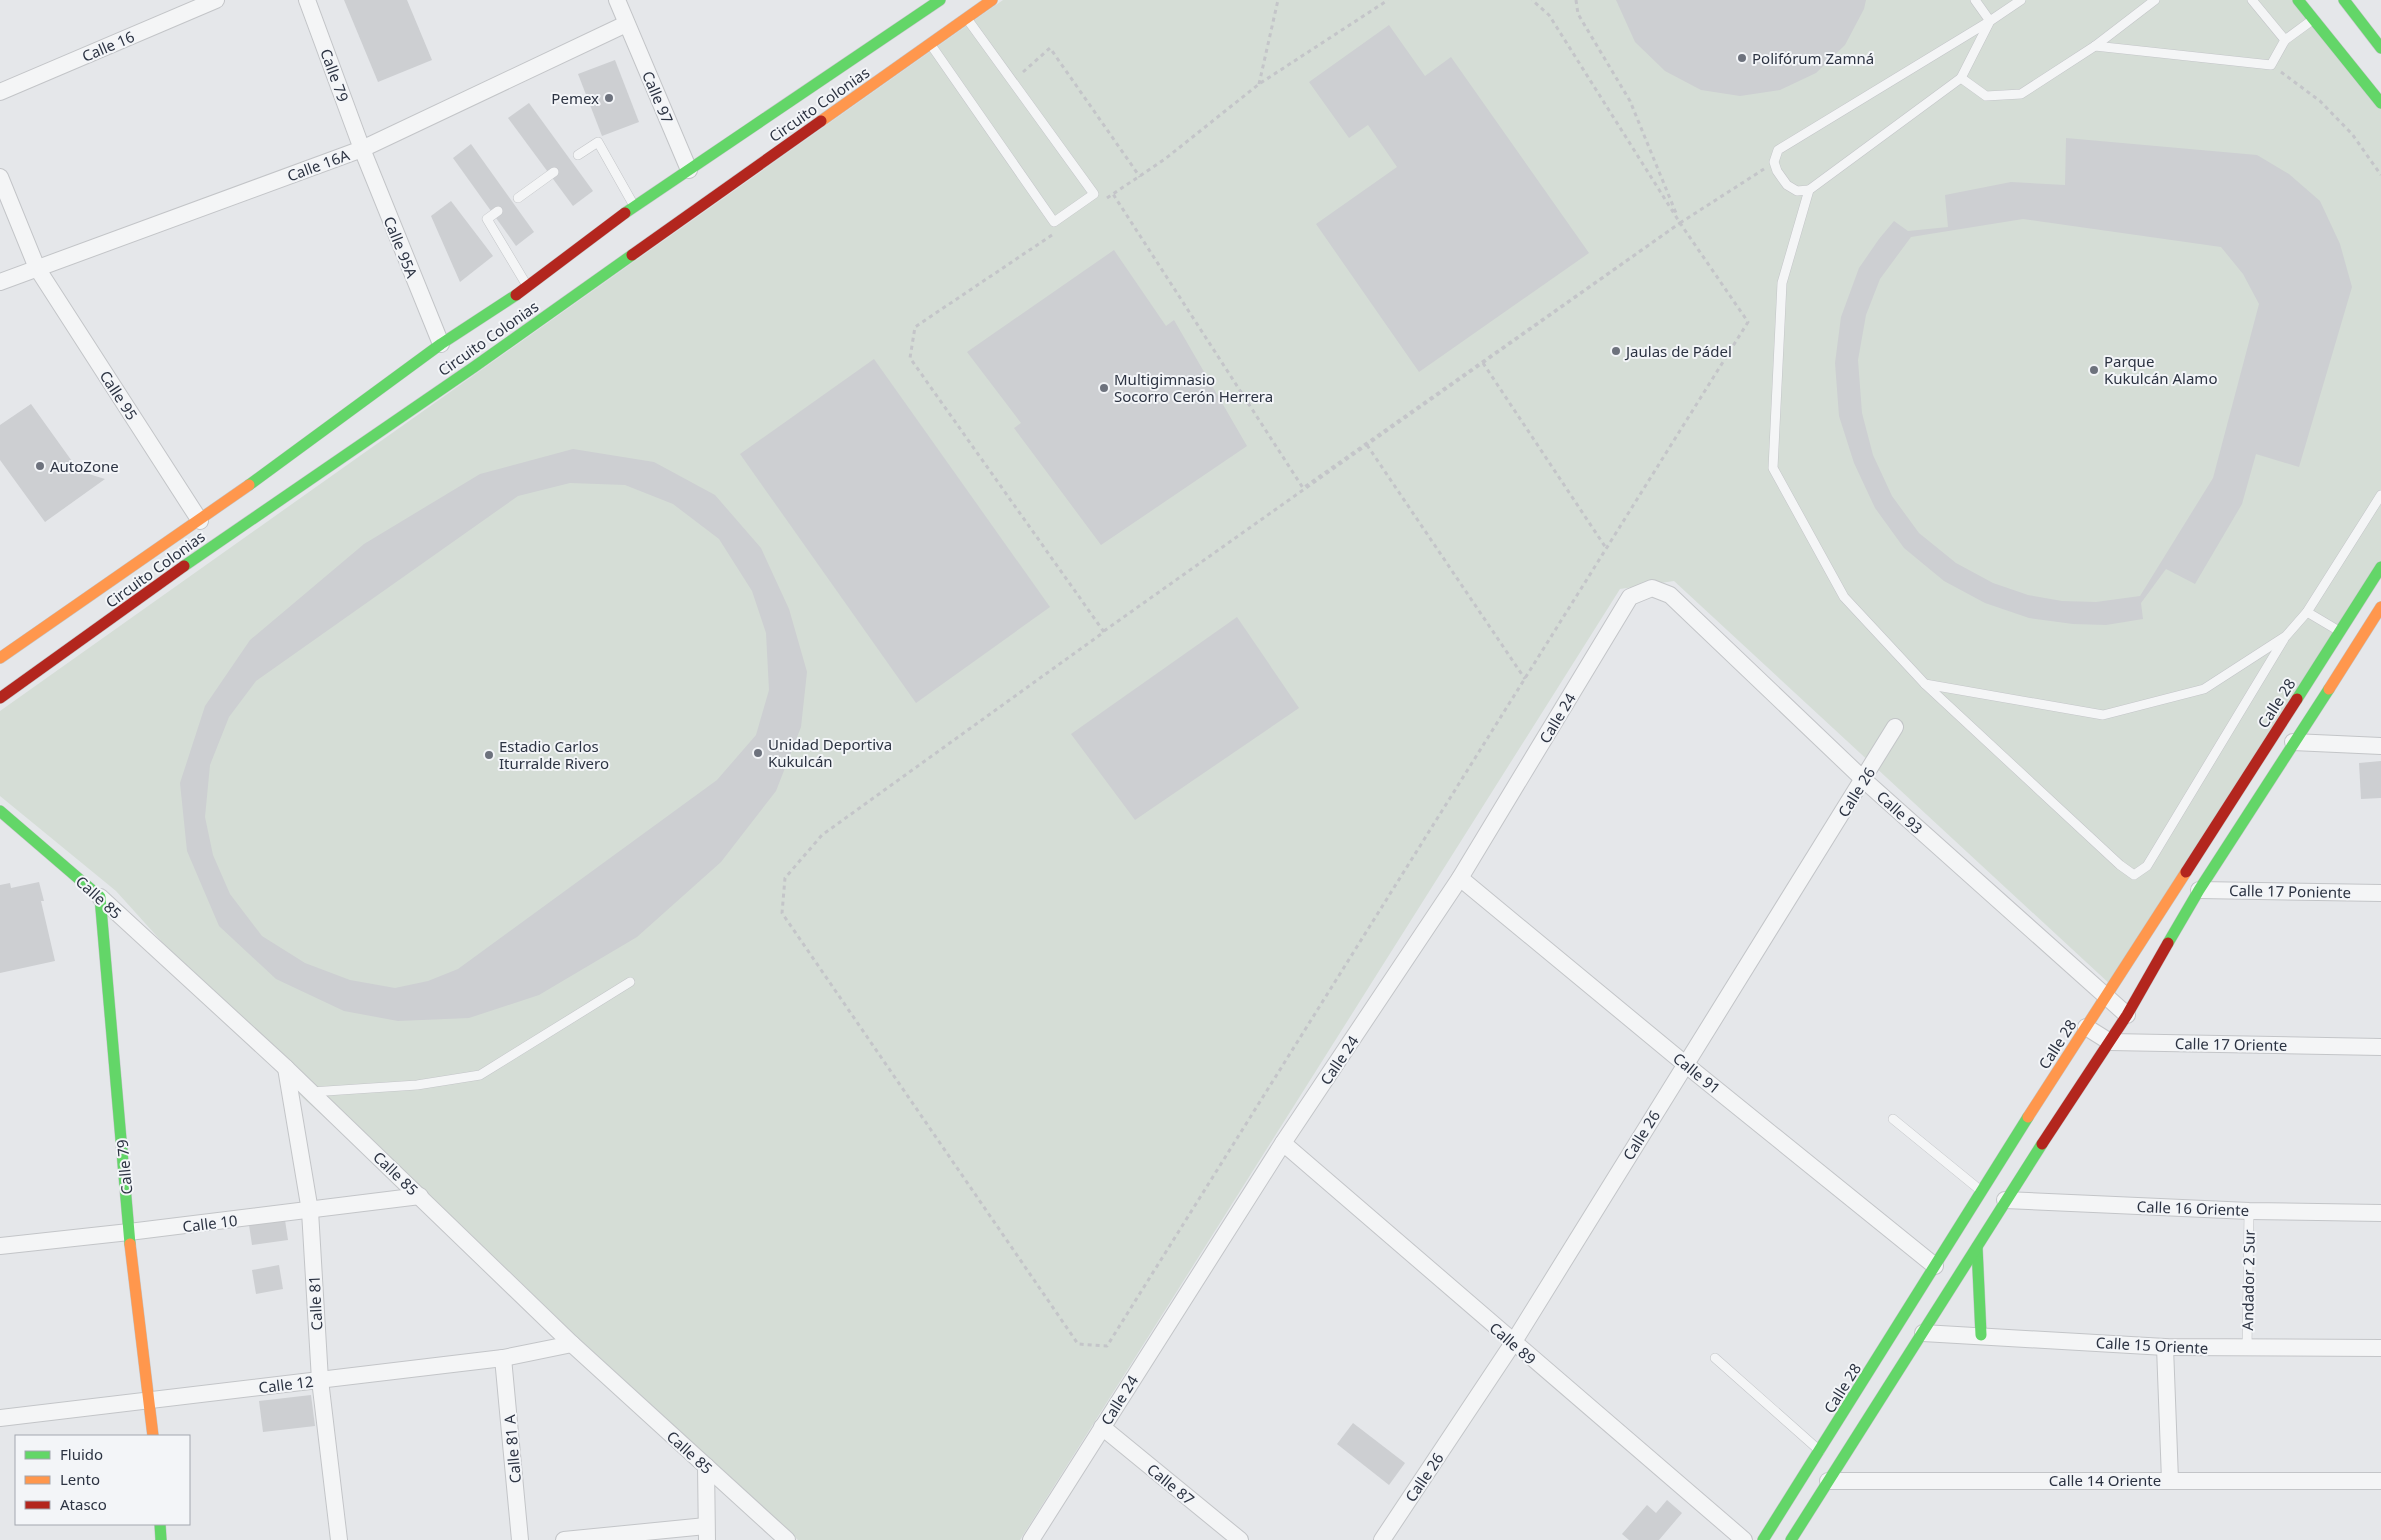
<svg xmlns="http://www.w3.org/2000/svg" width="2381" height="1540" font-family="'Noto Sans',sans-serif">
  <rect width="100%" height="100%" fill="#e5e7ea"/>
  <path fill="#d5ddd6" d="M1003,0H2299L2381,103V568L2112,986L1674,581L1620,589L1020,1540H798L303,1098L116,891L0,796V711Z"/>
  <g fill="#cdcfd2" fill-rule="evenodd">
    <path d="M344,0H407L432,60L378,82Z"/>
    <path d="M1616,0H1866L1864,9L1845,45L1816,73L1780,90L1740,96L1701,90L1665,71L1635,42Z"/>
    <path d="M1389,25L1425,76L1451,57L1589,253L1419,372L1316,224L1397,167L1368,125L1349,138L1309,82Z"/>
    <path d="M615,60L639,122L602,136L578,74Z"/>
    <path d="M529,103L593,191L573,206L508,118Z"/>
    <path d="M2066,138L2257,155L2289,174L2320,201L2340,244L2352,287L2299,467L2256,454L2242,504L2195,584L2166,569L2141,603L2143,619L2106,625L2073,624L2029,618L1985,603L1944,581L1904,548L1875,508L1854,463L1839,416L1835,363L1841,317L1859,268L1879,239L1894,221L1908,231L1948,227L1945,195L2011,182L2065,185ZM2023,219L2221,247L2243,274L2259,304L2213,478L2140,596L2096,602L2062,601L2028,595L1993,583L1956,563L1919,533L1892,496L1873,455L1862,413L1858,360L1866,315L1880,279L1911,237Z"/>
    <path d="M471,144L534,232L516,246L453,158Z"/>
    <path d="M451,201L493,256L460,282L431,216Z"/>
    <path d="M1114,250L1166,326L1174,320L1247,446L1101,545L1014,428L1021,423L967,352Z"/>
    <path d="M874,359L1050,607L916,703L740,454Z"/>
    <path d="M31,404L79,471L105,479L45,522L0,460V425Z"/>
    <path d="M573,449L654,462L715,495L761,548L789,609L807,672L801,727L776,791L721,862L637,937L539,995L469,1018L398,1021L344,1011L276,979L219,926L187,851L180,783L205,706L250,640L364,544L480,474ZM570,483L625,485L673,504L719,539L752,591L766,633L769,690L756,735L717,780L458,969L428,981L395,988L350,980L305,963L262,936L230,894L213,855L205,817L210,765L229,717L256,681L518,496Z"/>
    <path d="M1237,617L1299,708L1135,820L1071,734Z"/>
    <path d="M2381,761V798L2361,799L2359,763Z"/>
    <path d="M39,882L44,901H41L55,961L0,973V885L10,883L11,888Z"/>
    <path d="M285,1220L288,1240L252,1245L249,1225Z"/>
    <path d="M279,1265L283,1289L256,1294L252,1270Z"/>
    <path d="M311,1395L315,1426L263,1432L259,1401Z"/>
    <path d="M1353,1423L1405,1463L1389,1485L1337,1444Z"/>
    <path d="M1667,1500L1682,1513L1659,1540H1629L1622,1534L1647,1505L1656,1513Z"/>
  </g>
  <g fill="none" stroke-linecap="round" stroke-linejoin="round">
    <defs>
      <g id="lane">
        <path d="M2021,0L1990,21L1961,78L1809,190L1782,283L1773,468L1844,597L1925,684L2103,715L2204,689L2286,636L2307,612L2381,495"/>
        <path d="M2285,40L2311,21"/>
        <path d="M931,45L1054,222L1094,194L968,20"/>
        <path d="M2095,46L2271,65L2285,40L2252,0"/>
        <path d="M1961,78L1986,96L2021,94L2095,46L2155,0"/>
        <path d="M578,155L598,142L633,204"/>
        <path d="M1809,190L1797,191L1787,185L1777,171L1774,162L1778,150L1990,21L1975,0"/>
        <path d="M518,198L554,172"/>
        <path d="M498,211L487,219L526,284"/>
        <path d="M2307,612L2339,631"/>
        <path d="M1925,684L2120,865L2134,875L2147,866L2284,639"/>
        <path d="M311,1092L417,1085L480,1075L630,982"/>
        <path d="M1893,1119L1980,1190"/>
        <path d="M2247,1349L2249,1211"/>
        <path d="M1715,1358L1820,1451"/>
      </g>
      <g id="street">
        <path d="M307,0L362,149L441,344"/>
        <path d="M617,0L689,170"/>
        <path d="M0,92L216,0"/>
        <path d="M0,177L37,268L200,521"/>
        <path d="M0,282L362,149L626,24"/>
        <path d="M2293,742L2381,746"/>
        <path d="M1460,878L1685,1064L1935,1266"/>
        <path d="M2199,890L2381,893"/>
        <path d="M100,897L286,1068L572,1344L787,1540"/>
        <path d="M2086,1027L2110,1042L2381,1047"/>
        <path d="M286,1068L310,1211L320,1380L339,1540"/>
        <path d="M1283,1143L1744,1540"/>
        <path d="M2005,1200L2249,1211L2381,1213"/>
        <path d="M0,1246L129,1232L420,1196"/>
        <path d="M1923,1333L2165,1347L2381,1348"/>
        <path d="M2165,1347L2170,1480"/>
        <path d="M503,1358L520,1540"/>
        <path d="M0,1418L503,1358L572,1344"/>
        <path d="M1102,1427L1240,1540"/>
        <path d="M706,1466L707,1540"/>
        <path d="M1828,1481H2381"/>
        <path d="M564,1540L706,1526"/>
        <path d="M1031,1540L1283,1143L1460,878L1630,597L1652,588L1670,595L1864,780L2127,1015"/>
        <path d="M1382,1540L1513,1343L1895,727"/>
      </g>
      <g id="fast">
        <path d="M2298,0L2381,103"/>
        <path d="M2344,0L2381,48"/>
        <path d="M625,213L940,0"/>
        <path d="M249,485L441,344L516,295"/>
        <path d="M184,566L474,367L632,255"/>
        <path d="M2297,699L2381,567"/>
        <path d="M0,811L100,897L130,1244"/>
        <path d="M2168,943L2199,890L2329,689"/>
        <path d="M1977,1247L1981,1335"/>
        <path d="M160,1524L161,1540"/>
        <path d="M1763,1540L2028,1117"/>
        <path d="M1791,1540L2042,1144"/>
      </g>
      <g id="slow">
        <path d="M821,121L992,0"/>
        <path d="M0,658L249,485"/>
        <path d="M2329,689L2381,607"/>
        <path d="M2028,1117L2186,872"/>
        <path d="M130,1244L153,1436"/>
      </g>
      <g id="jam">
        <path d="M632,255L821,121"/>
        <path d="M516,295L625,213"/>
        <path d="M0,698L184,566"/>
        <path d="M2186,872L2297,699"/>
        <path d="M2042,1144L2127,1015L2168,943"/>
      </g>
    </defs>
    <use href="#lane" stroke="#c3c5c8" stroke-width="10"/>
    <use href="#street" stroke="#c3c5c8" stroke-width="18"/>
    <use href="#fast" stroke="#c3c5c8" stroke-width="12"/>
    <use href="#slow" stroke="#c3c5c8" stroke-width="12"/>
    <use href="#jam" stroke="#c3c5c8" stroke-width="12"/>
    <g stroke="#c4c5c9" stroke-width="3" stroke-dasharray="4 4" stroke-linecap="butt">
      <path d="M1576,0L1578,14L1630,101L1676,213"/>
      <path d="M1023,72L1050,48L1140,177"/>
      <path d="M2281,72L2320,101L2352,134L2381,175"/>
      <path d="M1259,84L1278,0"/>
      <path d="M1107,198L1165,159L1259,84L1388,0"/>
      <path d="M1680,223L1764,169"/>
      <path d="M1052,235L915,327L910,358L1104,632L822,835L785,878L782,913L1078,1344L1107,1346L1748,322L1680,223L1549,15L1532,0"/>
      <path d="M1483,363L1606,548"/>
      <path d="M1367,445L1525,679"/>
      <path d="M1104,631L1680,223L1303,488L1113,194"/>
    </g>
    <use href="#lane" stroke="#f4f5f6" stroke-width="9"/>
    <use href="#street" stroke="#f4f5f6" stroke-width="16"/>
    <use href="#fast" stroke="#63d668" stroke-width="11"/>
    <use href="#slow" stroke="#ff974d" stroke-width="11"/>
    <use href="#jam" stroke="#b3261e" stroke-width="11"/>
  </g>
  <g fill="#6d727d" stroke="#f3f5f8" stroke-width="2">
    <circle cx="1742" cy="58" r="5"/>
    <circle cx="609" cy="98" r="5"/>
    <circle cx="1616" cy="351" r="5"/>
    <circle cx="2094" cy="370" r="5"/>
    <circle cx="1104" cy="388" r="5"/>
    <circle cx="40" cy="466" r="5"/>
    <circle cx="758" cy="753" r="5"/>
    <circle cx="489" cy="755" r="5"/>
  </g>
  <g text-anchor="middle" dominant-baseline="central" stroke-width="4" stroke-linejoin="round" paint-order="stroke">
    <g font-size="15" fill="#2c3342" stroke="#f3f5f8">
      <text transform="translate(108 46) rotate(-23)">Calle 16</text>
      <text transform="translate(335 75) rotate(70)">Calle 79</text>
      <text transform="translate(658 97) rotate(67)">Calle 97</text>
      <text transform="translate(819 104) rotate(-35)">Circuito Colonias</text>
      <text transform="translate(318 165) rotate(-20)">Calle 16A</text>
      <text transform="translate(401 247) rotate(68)">Calle 95A</text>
      <text transform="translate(488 338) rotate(-35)">Circuito Colonias</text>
      <text transform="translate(119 395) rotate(57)">Calle 95</text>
      <text transform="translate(155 569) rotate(-36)">Circuito Colonias</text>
      <text transform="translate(2276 703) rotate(-57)">Calle 28</text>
      <text transform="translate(1557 718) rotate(-59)">Calle 24</text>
      <text transform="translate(1856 792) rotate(-58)">Calle 26</text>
      <text transform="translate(1900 812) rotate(42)">Calle 93</text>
      <text transform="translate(2290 891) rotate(1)">Calle 17 Poniente</text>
      <text transform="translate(99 897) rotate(42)">Calle 85</text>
      <text transform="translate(2057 1044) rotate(-57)">Calle 28</text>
      <text transform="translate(2231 1044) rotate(1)">Calle 17 Oriente</text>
      <text transform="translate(1339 1060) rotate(-56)">Calle 24</text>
      <text transform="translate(1697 1073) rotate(39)">Calle 91</text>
      <text transform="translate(1641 1135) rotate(-58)">Calle 26</text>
      <text transform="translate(124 1167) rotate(-95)">Calle 79</text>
      <text transform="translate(396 1173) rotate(44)">Calle 85</text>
      <text transform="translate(2193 1208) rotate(2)">Calle 16 Oriente</text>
      <text transform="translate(210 1223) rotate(-7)">Calle 10</text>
      <text transform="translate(2248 1280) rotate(-89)">Andador 2 Sur</text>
      <text transform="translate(315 1303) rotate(-93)">Calle 81</text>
      <text transform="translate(1513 1343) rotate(41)">Calle 89</text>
      <text transform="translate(2152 1345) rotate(3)">Calle 15 Oriente</text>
      <text transform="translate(286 1384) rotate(-7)">Calle 12</text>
      <text transform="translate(1842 1388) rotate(-58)">Calle 28</text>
      <text transform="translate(1119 1400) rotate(-58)">Calle 24</text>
      <text transform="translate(512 1449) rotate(-95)">Calle 81 A</text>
      <text transform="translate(690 1452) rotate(42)">Calle 85</text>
      <text transform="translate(1424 1477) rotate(-56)">Calle 26</text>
      <text x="2105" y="1480">Calle 14 Oriente</text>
      <text transform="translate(1171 1484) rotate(39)">Calle 87</text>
    </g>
    <g font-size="15" fill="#2c3342" stroke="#f3f5f8" text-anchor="start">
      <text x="1752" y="58">Polifórum Zamná</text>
      <text x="599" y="98" text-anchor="end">Pemex</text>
      <text x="1626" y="351">Jaulas de Pádel</text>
      <text x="2104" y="361">Parque<tspan x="2104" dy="17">Kukulcán Alamo</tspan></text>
      <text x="1114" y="379">Multigimnasio<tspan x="1114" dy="17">Socorro Cerón Herrera</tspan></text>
      <text x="50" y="466">AutoZone</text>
      <text x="768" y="744">Unidad Deportiva<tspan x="768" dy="17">Kukulcán</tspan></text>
      <text x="499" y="746">Estadio Carlos<tspan x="499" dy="17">Iturralde Rivero</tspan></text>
    </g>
  </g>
  <rect x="15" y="1435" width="175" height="90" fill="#f3f5f8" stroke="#a3a7af"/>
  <rect x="25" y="1451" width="25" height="8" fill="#63d668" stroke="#a3a7af"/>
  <text x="60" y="1460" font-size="15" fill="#2c3342">Fluido</text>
  <rect x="25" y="1476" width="25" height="8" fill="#ff974d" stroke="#a3a7af"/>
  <text x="60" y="1485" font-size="15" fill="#2c3342">Lento</text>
  <rect x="25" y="1501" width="25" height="8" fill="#b3261e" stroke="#a3a7af"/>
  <text x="60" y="1510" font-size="15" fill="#2c3342">Atasco</text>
</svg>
